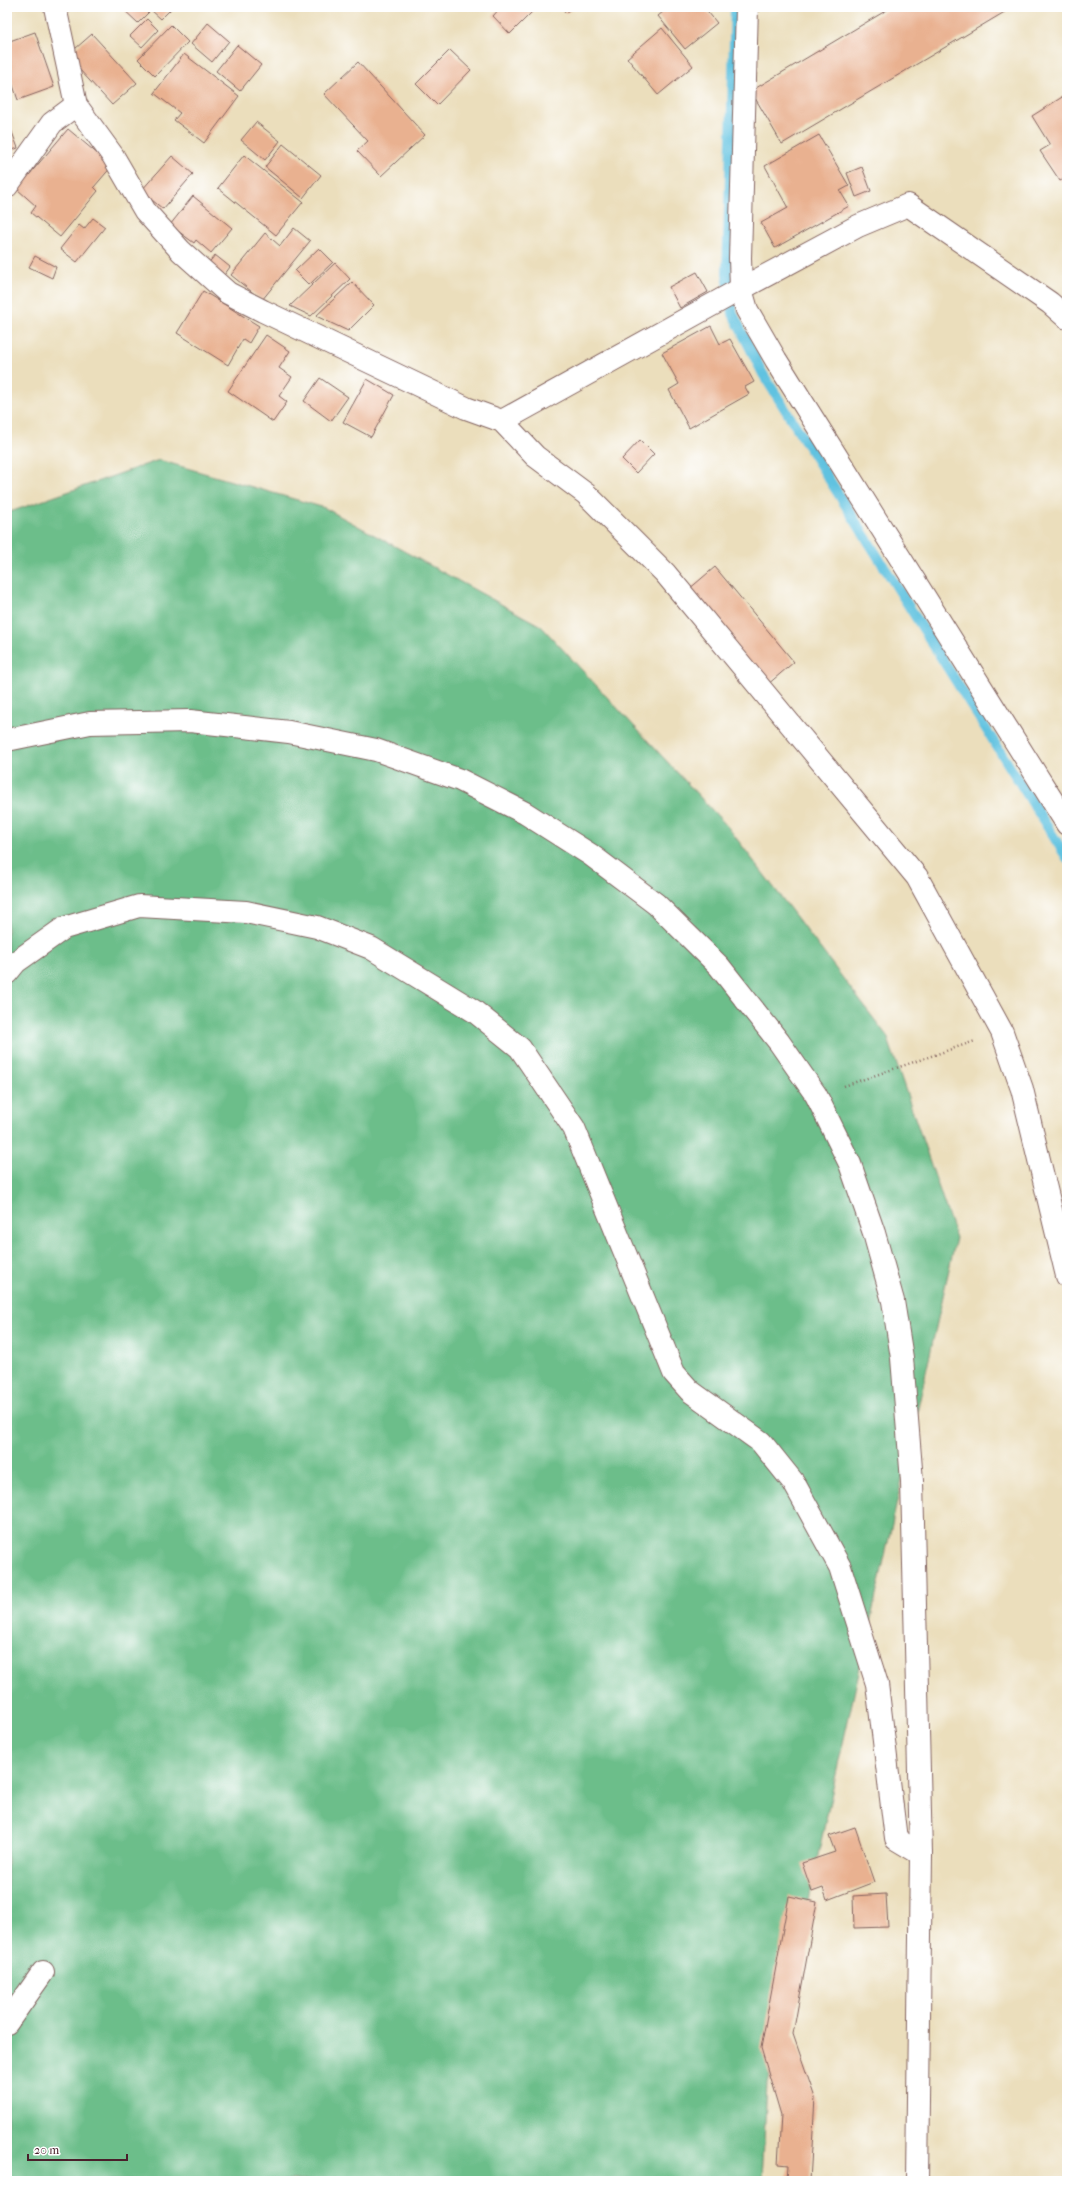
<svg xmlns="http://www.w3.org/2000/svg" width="1074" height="2188" font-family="'IM FELL French Canon',serif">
  <rect width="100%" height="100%" fill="#fff"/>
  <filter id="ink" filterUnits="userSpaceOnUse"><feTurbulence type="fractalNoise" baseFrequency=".025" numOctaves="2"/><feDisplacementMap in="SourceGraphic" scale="8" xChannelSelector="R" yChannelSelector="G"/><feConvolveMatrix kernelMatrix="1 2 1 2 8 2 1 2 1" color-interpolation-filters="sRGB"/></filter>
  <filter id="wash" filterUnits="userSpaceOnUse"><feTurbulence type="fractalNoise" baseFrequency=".012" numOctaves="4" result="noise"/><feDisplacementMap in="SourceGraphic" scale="16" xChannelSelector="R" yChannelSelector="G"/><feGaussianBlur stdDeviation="0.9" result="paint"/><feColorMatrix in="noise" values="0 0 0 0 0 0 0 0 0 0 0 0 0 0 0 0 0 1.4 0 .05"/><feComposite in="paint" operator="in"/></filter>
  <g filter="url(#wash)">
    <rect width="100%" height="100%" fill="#ebdebc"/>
    <path fill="#6cbe8a" stroke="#5b6e5a" d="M159,460L325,508L541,626L727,826L887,1036L956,1238L767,2083L762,2181H7V513Z"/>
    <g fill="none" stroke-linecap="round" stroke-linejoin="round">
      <path stroke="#61c2e0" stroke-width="10" d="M735,7L727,274L733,314L763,374L1067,858"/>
    </g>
    <g id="blocks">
      <g fill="#e9b190">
        <path d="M7,7H16L7,10Z"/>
        <path d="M121,7H173L161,19L151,10L138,23Z"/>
        <path d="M501,7H529L533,11L510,34L493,16Z"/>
        <path d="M561,7H574L566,13Z"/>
        <path d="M669,7H704L717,23L685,49L658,16Z"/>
        <path d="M892,7H1013L782,144L751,91Z"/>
        <path d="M147,19L158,30L142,47L130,36Z"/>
        <path d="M208,23L229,41L212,62L191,44Z"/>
        <path d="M171,25L188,42L155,76L138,59Z"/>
        <path d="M662,28L693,66L658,95L627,58Z"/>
        <path d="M35,32L54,87L18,100L7,68V42Z"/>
        <path d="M92,34L137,83L112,105L67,56Z"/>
        <path d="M237,45L261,65L240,91L216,71Z"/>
        <path d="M450,50L471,70L437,105L416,84Z"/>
        <path d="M184,54L239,96L204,143L174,120L180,113L154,93Z"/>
        <path d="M358,62L425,135L381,176L357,151L368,141L324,94Z"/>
        <path d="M1067,94V177L1060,181L1040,151L1050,145L1032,116Z"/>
        <path d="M7,119L18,148L7,152Z"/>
        <path d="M256,122L280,141L265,160L241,140Z"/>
        <path d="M68,129L112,166L94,187L98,191L60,237L31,213L36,206L17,189Z"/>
        <path d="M819,135L849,186L840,191L849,206L775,248L761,223L788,208L765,166Z"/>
        <path d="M283,144L321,175L303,198L265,167Z"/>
        <path d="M244,155L303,202L276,235L218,188Z"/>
        <path d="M172,156L193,174L163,209L141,191Z"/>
        <path d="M862,167L871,191L856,197L847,173Z"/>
        <path d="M193,196L232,228L211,253L196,240L194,243L170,225Z"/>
        <path d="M93,218L105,227L77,262L60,249L79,225L84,229Z"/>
        <path d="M294,228L310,241L262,300L231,275L265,233L280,246Z"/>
        <path d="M319,248L333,262L309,285L295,271Z"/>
        <path d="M215,255L230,267L222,278L207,265Z"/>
        <path d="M35,256L56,267L52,278L29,267Z"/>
        <path d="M335,263L350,279L311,316L290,306Z"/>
        <path d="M697,272L708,292L680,308L669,287Z"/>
        <path d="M352,282L374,305L348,331L316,316Z"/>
        <path d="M203,291L259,326L249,343L243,339L228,365L177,333Z"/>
        <path d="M711,326L720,344L730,339L754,382L745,387L749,394L689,428L669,390L679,384L662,353Z"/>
        <path d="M266,335L290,351L279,368L292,377L279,396L287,402L273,422L228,391Z"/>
        <path d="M320,378L348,397L331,421L304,401Z"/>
        <path d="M367,379L394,395L371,437L343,422Z"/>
        <path d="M640,440L654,454L636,473L622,459Z"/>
        <path d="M715,567L794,662L767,685L688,590Z"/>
        <path d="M855,1827L874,1882L827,1900L823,1888L812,1892L802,1863L835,1852L829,1836Z"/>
        <path d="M886,1894L888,1927L854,1928L853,1896Z"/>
        <path d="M789,1896L817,1902L793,2034L815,2098L810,2181H787L788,2165L778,2164L781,2115L761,2048Z"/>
      </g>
    </g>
  </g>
  <g filter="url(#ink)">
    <use href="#blocks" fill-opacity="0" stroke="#82625e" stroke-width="1"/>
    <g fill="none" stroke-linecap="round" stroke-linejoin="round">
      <defs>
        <g id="street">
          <path d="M55,7L76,105L113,156L145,211L181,251L228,293L263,311L466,408L502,421L535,456L586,494L665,573L917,877L1002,1032L1022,1089L1067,1276"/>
          <path d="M747,7L740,258L741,289L747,310L776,360L1067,824"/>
          <path d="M7,186L52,123L76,105"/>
          <path d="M502,421L737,291L858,226L908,205L1050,303L1067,318"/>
          <path d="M7,973L16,962L64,928L139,906L246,912L317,927L371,948L474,1011L520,1048L574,1128L674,1373L690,1391L761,1442L794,1483L840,1567L877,1684L896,1839L921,1854"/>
          <path d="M7,2023L43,1972"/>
        </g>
        <path id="secondary" d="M7,740L90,723L190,721L289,732L376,750L460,780L525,813L591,855L656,904L719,966L779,1042L816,1095L850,1164L874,1233L893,1301L902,1358L912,1481L921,1854L917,2181"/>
      </defs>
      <use href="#street" stroke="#82625e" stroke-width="24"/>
      <use href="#secondary" stroke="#82625e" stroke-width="24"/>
      <path stroke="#82625e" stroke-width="2.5" stroke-dasharray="1 3" stroke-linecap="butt" d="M844,1086L975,1041"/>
      <use href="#street" stroke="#fff" stroke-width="22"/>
      <use href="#secondary" stroke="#fff" stroke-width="22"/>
    </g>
  </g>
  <rect width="1074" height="2188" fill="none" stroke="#fff" stroke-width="24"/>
  <path d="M28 2154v6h99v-6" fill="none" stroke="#4a1f2b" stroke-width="2"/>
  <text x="34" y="2154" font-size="12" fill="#4a1f2b" stroke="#ffffff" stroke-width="3" paint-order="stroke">20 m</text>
</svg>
